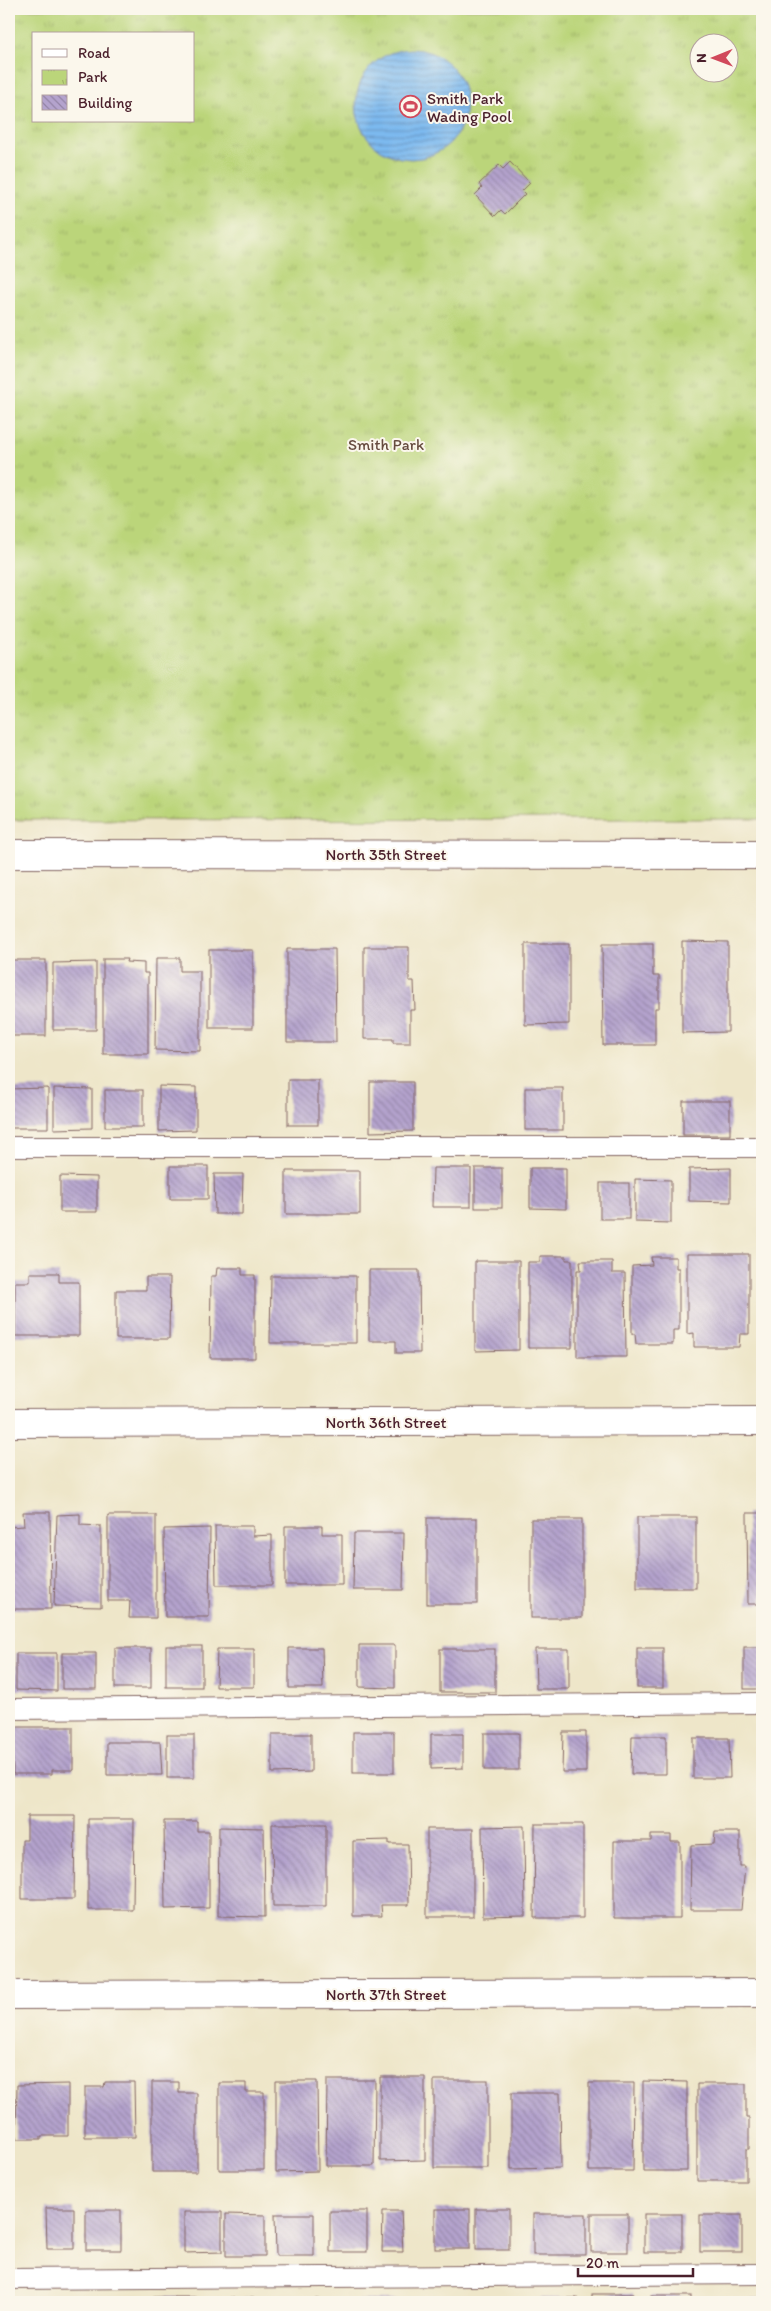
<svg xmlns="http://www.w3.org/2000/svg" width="771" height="2311" font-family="Itim,sans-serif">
  <defs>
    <pattern id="park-tufts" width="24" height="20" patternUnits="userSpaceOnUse" patternTransform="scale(1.25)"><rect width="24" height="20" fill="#bbd57a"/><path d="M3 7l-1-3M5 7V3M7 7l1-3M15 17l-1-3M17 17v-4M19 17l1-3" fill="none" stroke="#a2b66a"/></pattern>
    <pattern id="water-rules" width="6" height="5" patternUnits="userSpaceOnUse" patternTransform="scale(1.25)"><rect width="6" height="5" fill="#7cb9ef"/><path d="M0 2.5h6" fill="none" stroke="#6896c2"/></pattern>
    <pattern id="building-back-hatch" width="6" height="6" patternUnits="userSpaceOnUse" patternTransform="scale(1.25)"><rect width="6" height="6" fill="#b4a3cd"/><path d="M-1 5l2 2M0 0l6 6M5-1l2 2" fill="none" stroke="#9484a7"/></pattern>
  </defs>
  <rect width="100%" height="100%" fill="#fbf7ec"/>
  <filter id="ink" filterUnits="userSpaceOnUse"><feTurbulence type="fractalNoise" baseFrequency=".02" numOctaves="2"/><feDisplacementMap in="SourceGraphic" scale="10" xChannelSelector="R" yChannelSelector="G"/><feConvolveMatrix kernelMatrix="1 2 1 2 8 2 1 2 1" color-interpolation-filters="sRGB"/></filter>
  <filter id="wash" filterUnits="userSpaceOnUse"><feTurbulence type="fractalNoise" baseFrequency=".0096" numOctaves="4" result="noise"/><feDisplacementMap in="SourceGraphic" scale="20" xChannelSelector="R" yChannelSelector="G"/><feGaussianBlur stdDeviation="1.12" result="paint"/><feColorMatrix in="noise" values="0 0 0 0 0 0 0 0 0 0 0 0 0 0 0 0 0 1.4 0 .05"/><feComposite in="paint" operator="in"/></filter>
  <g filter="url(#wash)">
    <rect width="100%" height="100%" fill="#eee6c9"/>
    <path fill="url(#park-tufts)" stroke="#827a52" fill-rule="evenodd" d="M9,9H762V819L9,820ZM34,34H194V121H34ZM698,42H728V72H698Z"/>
    <circle fill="url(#water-rules)" stroke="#636c8d" cx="411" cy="104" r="55"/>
    <g id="blocks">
      <g fill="url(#building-back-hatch)">
        <path d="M510,162L530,183L522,191L525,194L505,214L501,210L495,216L475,195L482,188L479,184L499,165L503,169Z"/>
        <path d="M682,941L728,942V1032L682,1033Z"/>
        <path d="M525,944H569V1024L525,1025Z"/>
        <path d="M602,944H653V976H659V1008H655V1045H603Z"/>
        <path d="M364,947H409V981H414L415,1010H410V1043H393V1039H364Z"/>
        <path d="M287,949H335L336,1042H287Z"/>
        <rect x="209" y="950" width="44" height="78"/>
        <path d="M156,958H180V971H200V1051L155,1050Z"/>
        <path d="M103,959H127L126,962L144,963V973H148V1054H103Z"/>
        <rect x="9" y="960" width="37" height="76"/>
        <path d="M96,962V1030H53V963Z"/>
        <rect x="288" y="1080" width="30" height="45"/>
        <path d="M370,1082H413V1131L370,1132Z"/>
        <path d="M159,1086L196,1087V1130L159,1131Z"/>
        <path d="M48,1088V1128H9V1089Z"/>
        <path d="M54,1088L92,1089V1128L54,1129Z"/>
        <rect x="525" y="1088" width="38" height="42"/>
        <rect x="105" y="1090" width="38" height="37"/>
        <rect x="683" y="1101" width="47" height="34"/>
        <rect x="170" y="1166" width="38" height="33"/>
        <path d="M433,1168H471V1207H432Z"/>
        <rect x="475" y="1168" width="27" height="40"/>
        <path d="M530,1168H566V1209L530,1208Z"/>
        <path d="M731,1168V1202L689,1201V1169Z"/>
        <rect x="286" y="1171" width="74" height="43"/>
        <path d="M214,1174H243L242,1214H215Z"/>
        <path d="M60,1176L97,1177V1212H60Z"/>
        <path d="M635,1179L671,1180V1223L635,1222Z"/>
        <rect x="600" y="1183" width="29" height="36"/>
        <path d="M687,1254H749V1334H740L739,1347H694V1333L687,1334Z"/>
        <path d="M540,1256H566V1260H572V1348H528V1262H540Z"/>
        <path d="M651,1257H676V1268H679V1330H673V1344H636L635,1334H632V1266L652,1265Z"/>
        <path d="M475,1261H519V1350L475,1351Z"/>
        <path d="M580,1261H612V1273H625L626,1357H577V1270H581Z"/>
        <path d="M217,1268H242V1275H255V1358H210L211,1276H216Z"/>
        <path d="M369,1270H419L420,1353H396V1341H369Z"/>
        <path d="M30,1273H59V1282H79V1336H15V1282H30Z"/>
        <path d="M271,1276H356V1343H270Z"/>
        <path d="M146,1277H170L169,1339H116V1290H146Z"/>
        <path d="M23,1512H50L51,1609H9V1527L24,1526Z"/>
        <path d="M747,1513H762V1604H748Z"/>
        <path d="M80,1514V1525L101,1526V1607L54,1606L57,1515Z"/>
        <path d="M108,1515H156V1618H129L130,1601H108Z"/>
        <rect x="637" y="1517" width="59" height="71"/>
        <rect x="427" y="1518" width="50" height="86"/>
        <rect x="531" y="1519" width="51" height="99"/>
        <path d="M215,1526H253V1536L272,1535V1585H216Z"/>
        <path d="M285,1526H322V1534H342V1585H285Z"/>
        <path d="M210,1528L209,1617H165L164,1529Z"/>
        <path d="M354,1533H404L403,1590H353Z"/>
        <path d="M359,1645H395V1688L359,1687Z"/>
        <rect x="166" y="1646" width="36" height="41"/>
        <rect x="744" y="1647" width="18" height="42"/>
        <rect x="115" y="1648" width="36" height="40"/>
        <path d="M289,1648H322L323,1688H289Z"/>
        <rect x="637" y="1648" width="26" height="40"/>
        <path d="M217,1649H254V1687H216Z"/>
        <rect x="440" y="1649" width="55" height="43"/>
        <path d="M535,1649H569V1689H536Z"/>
        <path d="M16,1653H57V1691L16,1690Z"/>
        <rect x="62" y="1653" width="34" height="36"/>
        <path d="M12,1727H73V1770H52V1774H13Z"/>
        <rect x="353" y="1732" width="41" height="41"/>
        <path d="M563,1732H586V1772H562Z"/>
        <rect x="484" y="1733" width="35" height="37"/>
        <path d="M272,1734H311V1772L272,1773Z"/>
        <path d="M431,1734H463V1768L431,1769Z"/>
        <rect x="167" y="1735" width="27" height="43"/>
        <path d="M632,1736H666V1774H631Z"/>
        <path d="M693,1738H729L730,1778H693Z"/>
        <path d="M107,1742H160L162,1775H107Z"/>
        <path d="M27,1816H75L74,1899H22V1840H27Z"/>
        <path d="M88,1819H134L133,1910H88Z"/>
        <path d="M164,1821H197V1831H209V1908L165,1909Z"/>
        <path d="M272,1824H326V1906H273Z"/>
        <path d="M535,1824H583V1918H534Z"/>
        <path d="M524,1826L525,1916L483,1917L482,1827Z"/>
        <path d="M219,1827L264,1828L265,1917L218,1916Z"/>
        <rect x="427" y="1829" width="46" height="88"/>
        <path d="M715,1832H740V1866H745L741,1910H690L691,1845L714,1844Z"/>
        <path d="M651,1835H671V1842H680V1918H614V1841H651Z"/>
        <path d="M389,1840V1844H408L409,1905H381L382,1916H353V1841Z"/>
        <path d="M380,2077H425V2160L380,2161Z"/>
        <path d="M327,2080H375L374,2166H326Z"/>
        <rect x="434" y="2080" width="54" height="88"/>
        <path d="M276,2081H317L318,2171L276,2172Z"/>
        <path d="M643,2081L687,2082V2171H643Z"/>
        <path d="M105,2082H134L135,2137H85V2087H104Z"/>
        <path d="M152,2082H179V2093H197V2172H152Z"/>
        <path d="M219,2083H246V2092H264V2170H219Z"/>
        <path d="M589,2083H634L633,2171H589Z"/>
        <path d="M68,2084V2136H41V2139H16L17,2085Z"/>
        <path d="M697,2084H746V2118H749V2149H746V2181H697Z"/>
        <path d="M511,2093H560L561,2168L511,2169Z"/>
        <path d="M46,2208H74V2249H47Z"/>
        <rect x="435" y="2209" width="35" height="40"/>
        <rect x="476" y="2209" width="33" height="41"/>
        <rect x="86" y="2210" width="35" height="40"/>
        <rect x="330" y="2211" width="37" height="41"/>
        <path d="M383,2211H401L403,2252H382Z"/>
        <path d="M184,2212H222V2252L184,2253Z"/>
        <path d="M226,2214L265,2215V2256H226Z"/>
        <path d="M275,2214H314V2256H276Z"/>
        <rect x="533" y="2214" width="53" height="41"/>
        <rect x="591" y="2214" width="37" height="38"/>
        <rect x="644" y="2214" width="38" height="38"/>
        <rect x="700" y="2215" width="42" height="37"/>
        <rect x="592" y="2294" width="41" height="8"/>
        <rect x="651" y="2296" width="40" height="6"/>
        <rect x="154" y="2297" width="41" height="5"/>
        <rect x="84" y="2298" width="42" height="4"/>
        <rect x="225" y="2298" width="36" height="4"/>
        <rect x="540" y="2298" width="37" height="4"/>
        <rect x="751" y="2298" width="11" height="4"/>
        <path d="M44,2299L82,2300V2302H44Z"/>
        <rect x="281" y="2299" width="37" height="3"/>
        <rect x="359" y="2300" width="38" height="2"/>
      </g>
    </g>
  </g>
  <g filter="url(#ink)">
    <use href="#blocks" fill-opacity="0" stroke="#836562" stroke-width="1"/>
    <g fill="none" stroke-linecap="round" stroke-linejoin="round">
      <defs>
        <g id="lane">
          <path d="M9,1147H762"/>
          <path d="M9,1709L762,1703"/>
          <path d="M9,2279L762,2274"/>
        </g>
        <g id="street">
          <path d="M9,1423L762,1421"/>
          <path d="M9,1995L762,1993"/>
        </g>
        <path id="secondary" d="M9,854L762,855"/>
      </defs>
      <use href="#lane" stroke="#836562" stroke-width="22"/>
      <use href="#street" stroke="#836562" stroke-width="30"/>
      <use href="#secondary" stroke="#836562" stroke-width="30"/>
      <use href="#lane" stroke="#fff" stroke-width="20"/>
      <use href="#street" stroke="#fff" stroke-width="28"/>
      <use href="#secondary" stroke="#fff" stroke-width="28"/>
    </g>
  </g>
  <defs>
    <symbol id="stadium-ring" viewBox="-11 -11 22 22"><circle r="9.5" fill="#fbf7ec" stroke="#d1495b" stroke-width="1.5"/><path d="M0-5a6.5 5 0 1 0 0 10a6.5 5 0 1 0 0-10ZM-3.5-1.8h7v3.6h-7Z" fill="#d1495b"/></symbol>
  </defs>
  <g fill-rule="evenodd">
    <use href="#stadium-ring" x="398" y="94" width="25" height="25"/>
  </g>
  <g text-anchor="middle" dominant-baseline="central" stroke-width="4" stroke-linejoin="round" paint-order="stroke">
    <g font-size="16" fill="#4a1f2b" stroke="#fbf7ec" text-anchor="start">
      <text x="427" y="98">Smith Park<tspan x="427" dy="18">Wading Pool</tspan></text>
    </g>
    <g font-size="16" fill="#664c3f" stroke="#fbf7ec">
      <text x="386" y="444">Smith Park</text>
    </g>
    <g font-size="16" fill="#4a1f2b" stroke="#fbf7ec">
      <text x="386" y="854">North 35th Street</text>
      <text x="386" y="1422">North 36th Street</text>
      <text x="386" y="1994">North 37th Street</text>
    </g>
  </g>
  <rect width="771" height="2311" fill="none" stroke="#fbf7ec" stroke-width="30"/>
  <rect x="32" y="32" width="162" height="90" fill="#fbf7ec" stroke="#b4a19f"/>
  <rect x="42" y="49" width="25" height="8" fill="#ffffff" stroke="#b4a19f"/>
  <text x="78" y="58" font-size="15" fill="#4a1f2b">Road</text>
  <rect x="42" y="70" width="25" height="15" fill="url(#park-tufts)" stroke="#b4a19f"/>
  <text x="78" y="82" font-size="15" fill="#4a1f2b">Park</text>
  <rect x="42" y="95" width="25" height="15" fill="url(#building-back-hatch)" stroke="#b4a19f"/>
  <text x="78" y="108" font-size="15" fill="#4a1f2b">Building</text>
  <g transform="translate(714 58) rotate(269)"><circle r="24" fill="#fbf7ec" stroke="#b4a19f"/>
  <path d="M0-4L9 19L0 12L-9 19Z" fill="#d1495b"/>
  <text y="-8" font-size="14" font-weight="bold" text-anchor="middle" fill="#4a1f2b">N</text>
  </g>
  <path d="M578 2268v8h115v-8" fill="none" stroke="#4a1f2b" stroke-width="2.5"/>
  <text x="586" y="2268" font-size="15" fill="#4a1f2b" stroke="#fbf7ec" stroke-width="4" paint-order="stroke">20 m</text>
</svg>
